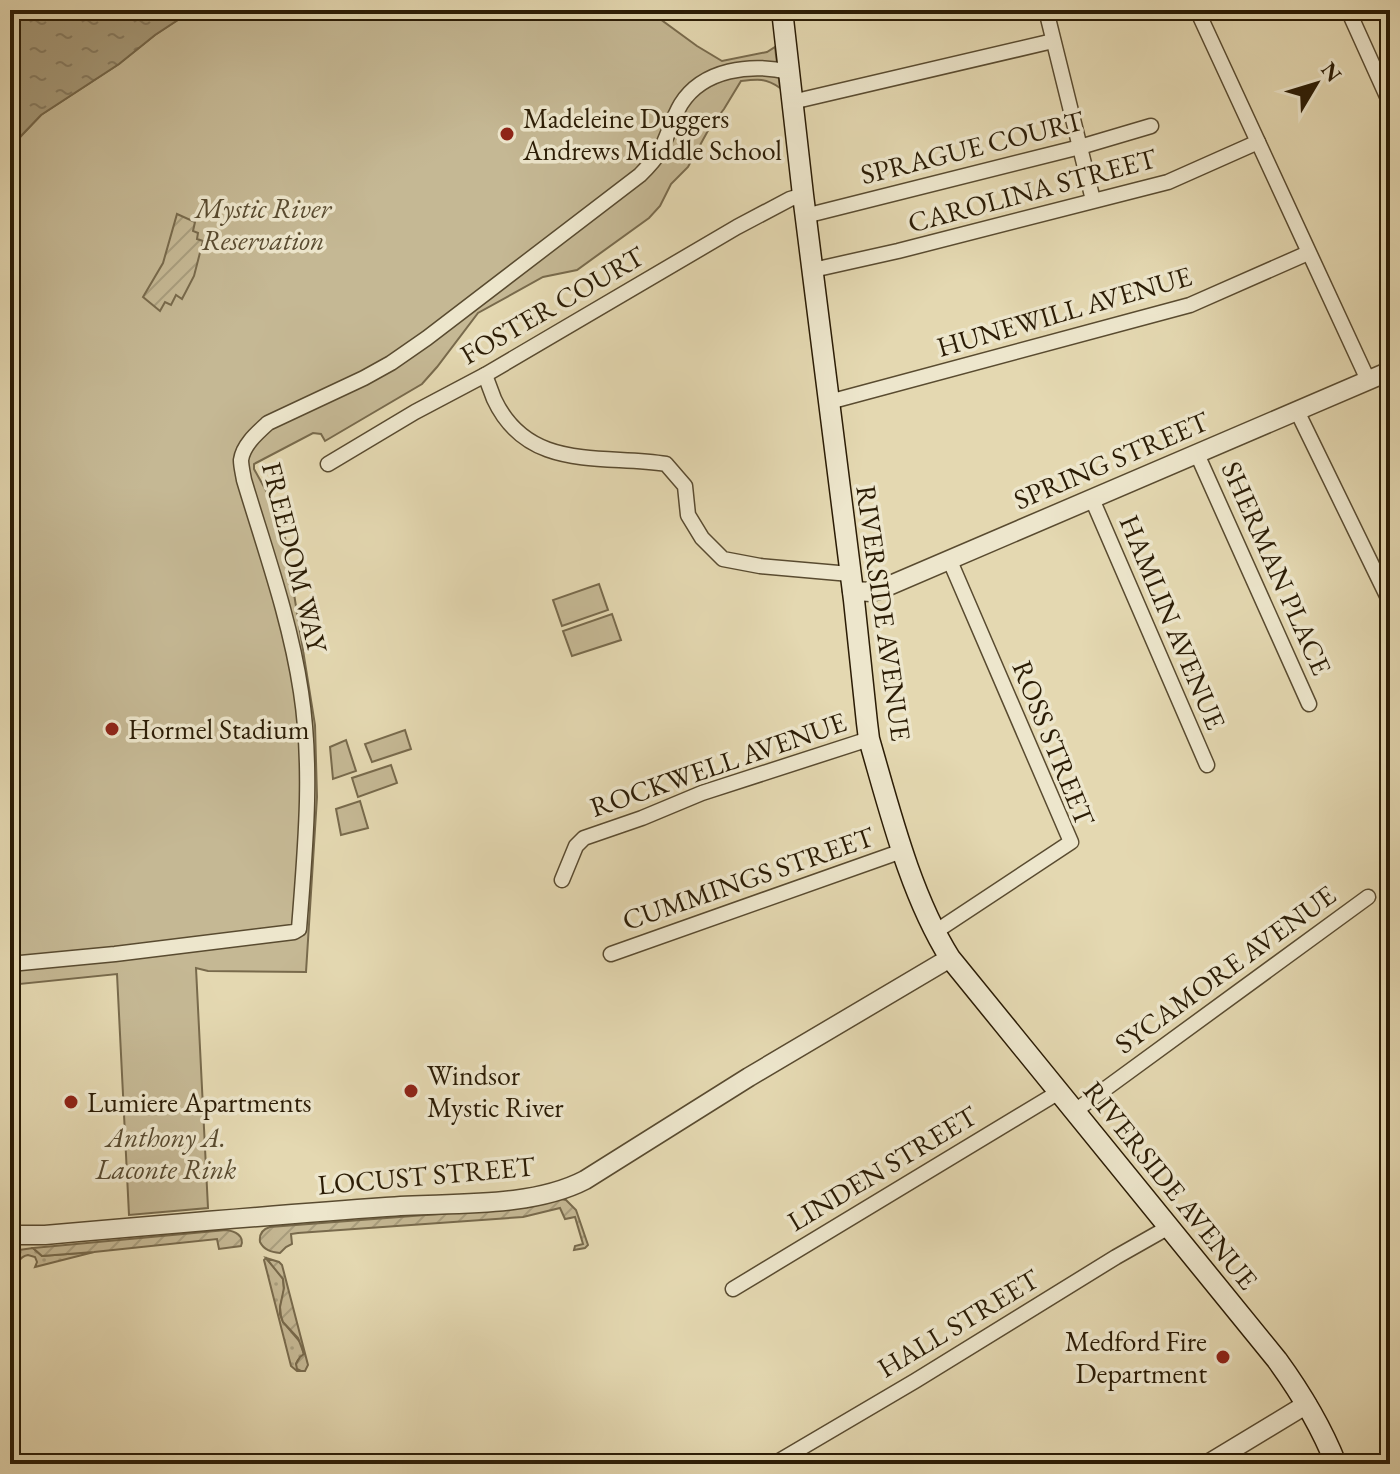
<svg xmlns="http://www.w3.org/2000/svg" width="1400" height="1474" font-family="'EB Garamond',serif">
  <defs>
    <pattern id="grass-dots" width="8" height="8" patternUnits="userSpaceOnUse" patternTransform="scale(2)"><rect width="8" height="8" fill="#c5b894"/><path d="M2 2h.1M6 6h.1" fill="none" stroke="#a99e7e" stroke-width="1.8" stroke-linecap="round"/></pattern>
    <pattern id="garden-furrows" width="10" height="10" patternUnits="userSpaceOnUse" patternTransform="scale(2)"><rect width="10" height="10" fill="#c5b894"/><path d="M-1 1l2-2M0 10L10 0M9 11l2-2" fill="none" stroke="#a99e7e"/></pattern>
    <pattern id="water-ripples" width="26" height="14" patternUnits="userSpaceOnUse" patternTransform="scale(2)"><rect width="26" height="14" fill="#a59877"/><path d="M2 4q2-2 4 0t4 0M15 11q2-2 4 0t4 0" fill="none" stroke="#877b60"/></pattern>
  </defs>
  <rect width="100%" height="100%" fill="#e4d8b1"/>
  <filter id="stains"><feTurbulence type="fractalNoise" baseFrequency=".0025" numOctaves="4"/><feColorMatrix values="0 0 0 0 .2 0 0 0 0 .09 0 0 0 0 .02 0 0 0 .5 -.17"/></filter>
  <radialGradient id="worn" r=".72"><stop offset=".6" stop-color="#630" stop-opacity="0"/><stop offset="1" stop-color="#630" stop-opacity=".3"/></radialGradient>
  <g fill="url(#grass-dots)" stroke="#786a4c" stroke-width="2">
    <path d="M33,1248L42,1256L94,1252L35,1267L37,1262L35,1257L28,1255C17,1257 17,1267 16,1277L18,1280L17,1294L11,1295L10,1317V1255L19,1250Z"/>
    <path d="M266,1258L283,1278L284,1291L280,1307V1314L283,1322L301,1343L304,1355L298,1360L296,1364L301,1371H297L291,1366L264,1260Z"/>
  </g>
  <g fill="#c5b894" stroke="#786a4c" stroke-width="2">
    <path d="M193,10H584L660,19L697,46L722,61L767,52L775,47L780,88C766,78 758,79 741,81L724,109L710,127L688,167L671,184L660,206L649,218L577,270L543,277L478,313L437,367L422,384L325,441L321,434L313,433L254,464V469L278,512L283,525L315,725L317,797L306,972L208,971L196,968L208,1208L129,1215L117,974L10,985V152L21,136L41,115L119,64L155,35Z"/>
    <path d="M599,584L608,610L562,626L553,600Z"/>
    <path d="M612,614L621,640L572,656L563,631Z"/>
    <path d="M405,730L411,749L372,762L365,744Z"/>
    <path d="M346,740L356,771L333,779L330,747Z"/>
    <path d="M391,765L397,783L358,797L352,778Z"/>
    <path d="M360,801L368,828L341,835L336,809Z"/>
  </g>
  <g fill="url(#garden-furrows)" stroke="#786a4c" stroke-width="2">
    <path d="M177,214L195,222L193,231L198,233L197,239L203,241L194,276L182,299L176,295L171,305L165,302L160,311L143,297L163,263Z"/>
    <path d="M561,1199L566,1200L576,1210L588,1245L585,1248L574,1250L575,1246L583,1244L575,1217L565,1219L560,1208L523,1217L298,1233L291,1234L292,1244L286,1247L280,1253C271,1252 264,1250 260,1242C259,1234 263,1229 270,1227L529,1207Z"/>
    <path d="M226,1230C235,1231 245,1236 241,1246L219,1249L217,1239L94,1252L42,1256L33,1248Z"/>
    <path d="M266,1258L279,1262L282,1265L308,1365L305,1371H301L297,1369L296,1364L300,1357L304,1354L298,1338L283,1322L281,1316L280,1307L284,1288L283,1279Z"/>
  </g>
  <path fill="url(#water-ripples)" stroke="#746649" stroke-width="2" d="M10,10H193L155,35L119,64L41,115L21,136L10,152Z"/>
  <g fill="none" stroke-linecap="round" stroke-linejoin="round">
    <defs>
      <g id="minor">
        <path d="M1046,10L1093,200"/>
        <path d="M1197,10L1368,380"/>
        <path d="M1348,10L1390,103"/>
        <path d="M792,102L1053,41"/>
        <path d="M805,216L1080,147L1151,126"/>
        <path d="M813,270L898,251L1168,182L1258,142"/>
        <path d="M485,375C488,383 491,391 494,399C528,472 601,454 666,464L685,486L688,515L702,538L723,559L760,566L850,574"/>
        <path d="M829,402L1190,305L1308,253"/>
        <path d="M1297,411L1390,602"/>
        <path d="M1197,454L1309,704"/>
        <path d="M328,464L415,412L485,375L737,227L790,199L803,195"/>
        <path d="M1092,499L1207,765"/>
        <path d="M562,880L576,846L584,838L642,818L702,793L869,739"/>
        <path d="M935,932L1071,842L950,561"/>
        <path d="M611,954L902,851"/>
        <path d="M10,964L115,954L294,932L299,929C305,851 313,770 301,692C290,619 265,550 244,480C243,474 241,466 241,460C243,445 257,433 268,423L364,378L391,363L427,338L640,175C647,168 655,160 660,151C668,136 672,119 681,104C703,69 751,63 789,72"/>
        <path d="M1075,1111L1368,897"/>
        <path d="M733,1289L1059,1092"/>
        <path d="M774,1464L915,1381L1116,1257L1169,1227"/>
      </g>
      <g id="tertiary">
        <path d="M852,591L872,592L879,590L1390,371"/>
        <path d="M10,1235H45C159,1225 273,1215 386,1207C448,1202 529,1209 585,1180L749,1077L950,958"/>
        <path d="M1208,1464L1307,1404"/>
      </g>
      <path id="secondary" d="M782,10L803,195L854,600L867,723L869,739C890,811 910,894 950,958L1277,1360C1301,1393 1321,1426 1336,1464"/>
    </defs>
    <use href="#minor" stroke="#594b30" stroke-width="17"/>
    <use href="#tertiary" stroke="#594b30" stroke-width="21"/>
    <use href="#secondary" stroke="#2b1c05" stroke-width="23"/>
    <use href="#minor" stroke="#ede6cc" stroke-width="14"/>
    <use href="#tertiary" stroke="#ede6cc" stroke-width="18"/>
    <use href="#secondary" stroke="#ede6cc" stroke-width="20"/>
  </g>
  <g fill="#8f2418" stroke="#ede6cc" stroke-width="3">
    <circle cx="507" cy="134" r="8"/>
    <circle cx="112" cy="729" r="8"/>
    <circle cx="411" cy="1091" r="8"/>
    <circle cx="71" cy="1102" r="8"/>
    <circle cx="1223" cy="1357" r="8"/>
  </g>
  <g text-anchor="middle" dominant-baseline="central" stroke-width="7" stroke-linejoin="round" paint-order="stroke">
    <g font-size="28" fill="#2b1c05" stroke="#ede6cc" text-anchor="start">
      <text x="523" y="118">Madeleine Duggers<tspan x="523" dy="32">Andrews Middle School</tspan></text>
      <text x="128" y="729">Hormel Stadium</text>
      <text x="427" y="1075">Windsor<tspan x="427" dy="32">Mystic River</tspan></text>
      <text x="87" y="1102">Lumiere Apartments</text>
      <text x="1207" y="1341" text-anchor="end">Medford Fire<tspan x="1207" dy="32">Department</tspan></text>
    </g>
    <g font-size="28" fill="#2b1c05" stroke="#ede6cc">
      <text transform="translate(972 147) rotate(-14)">SPRAGUE COURT</text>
      <text transform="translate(1032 190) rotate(-15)">CAROLINA STREET</text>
      <text transform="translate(552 305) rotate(-30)">FOSTER COURT</text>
      <text transform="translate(1064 311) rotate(-16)">HUNEWILL AVENUE</text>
      <text transform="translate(1111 460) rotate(-23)">SPRING STREET</text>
      <text transform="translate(295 557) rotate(76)">FREEDOM WAY</text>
      <text transform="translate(1277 568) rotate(66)">SHERMAN PLACE</text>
      <text transform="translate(884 613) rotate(82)">RIVERSIDE AVENUE</text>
      <text transform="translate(1173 622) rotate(67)">HAMLIN AVENUE</text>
      <text transform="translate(1054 743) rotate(68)">ROSS STREET</text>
      <text transform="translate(718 764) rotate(-19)">ROCKWELL AVENUE</text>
      <text transform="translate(748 878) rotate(-19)">CUMMINGS STREET</text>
      <text transform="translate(1225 969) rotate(-36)">SYCAMORE AVENUE</text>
      <text transform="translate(882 1168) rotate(-31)">LINDEN STREET</text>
      <text transform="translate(426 1175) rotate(-5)">LOCUST STREET</text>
      <text transform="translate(1171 1185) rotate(51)">RIVERSIDE AVENUE</text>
      <text transform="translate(958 1323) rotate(-31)">HALL STREET</text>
    </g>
    <g font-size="28" font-style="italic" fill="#594b30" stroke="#ede6cc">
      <text x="263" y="208">Mystic River<tspan x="263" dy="32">Reservation</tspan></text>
      <text x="166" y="1137">Anthony A.<tspan x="166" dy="32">Laconte Rink</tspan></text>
    </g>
  </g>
  <rect width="1400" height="1474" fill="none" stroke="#e4d8b1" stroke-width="40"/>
  <rect x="12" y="12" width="1376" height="1450" fill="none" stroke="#2b1c05" stroke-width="4"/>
  <rect x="20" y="20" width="1360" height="1434" fill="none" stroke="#2b1c05" stroke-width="2"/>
  <g transform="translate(1316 84) rotate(52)" stroke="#ede6cc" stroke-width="6" paint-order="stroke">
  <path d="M0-6L14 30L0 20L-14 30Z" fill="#2b1c05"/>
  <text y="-12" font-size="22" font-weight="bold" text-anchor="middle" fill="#2b1c05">N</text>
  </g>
  <rect width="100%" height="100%" filter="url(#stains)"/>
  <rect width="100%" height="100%" fill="url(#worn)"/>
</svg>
